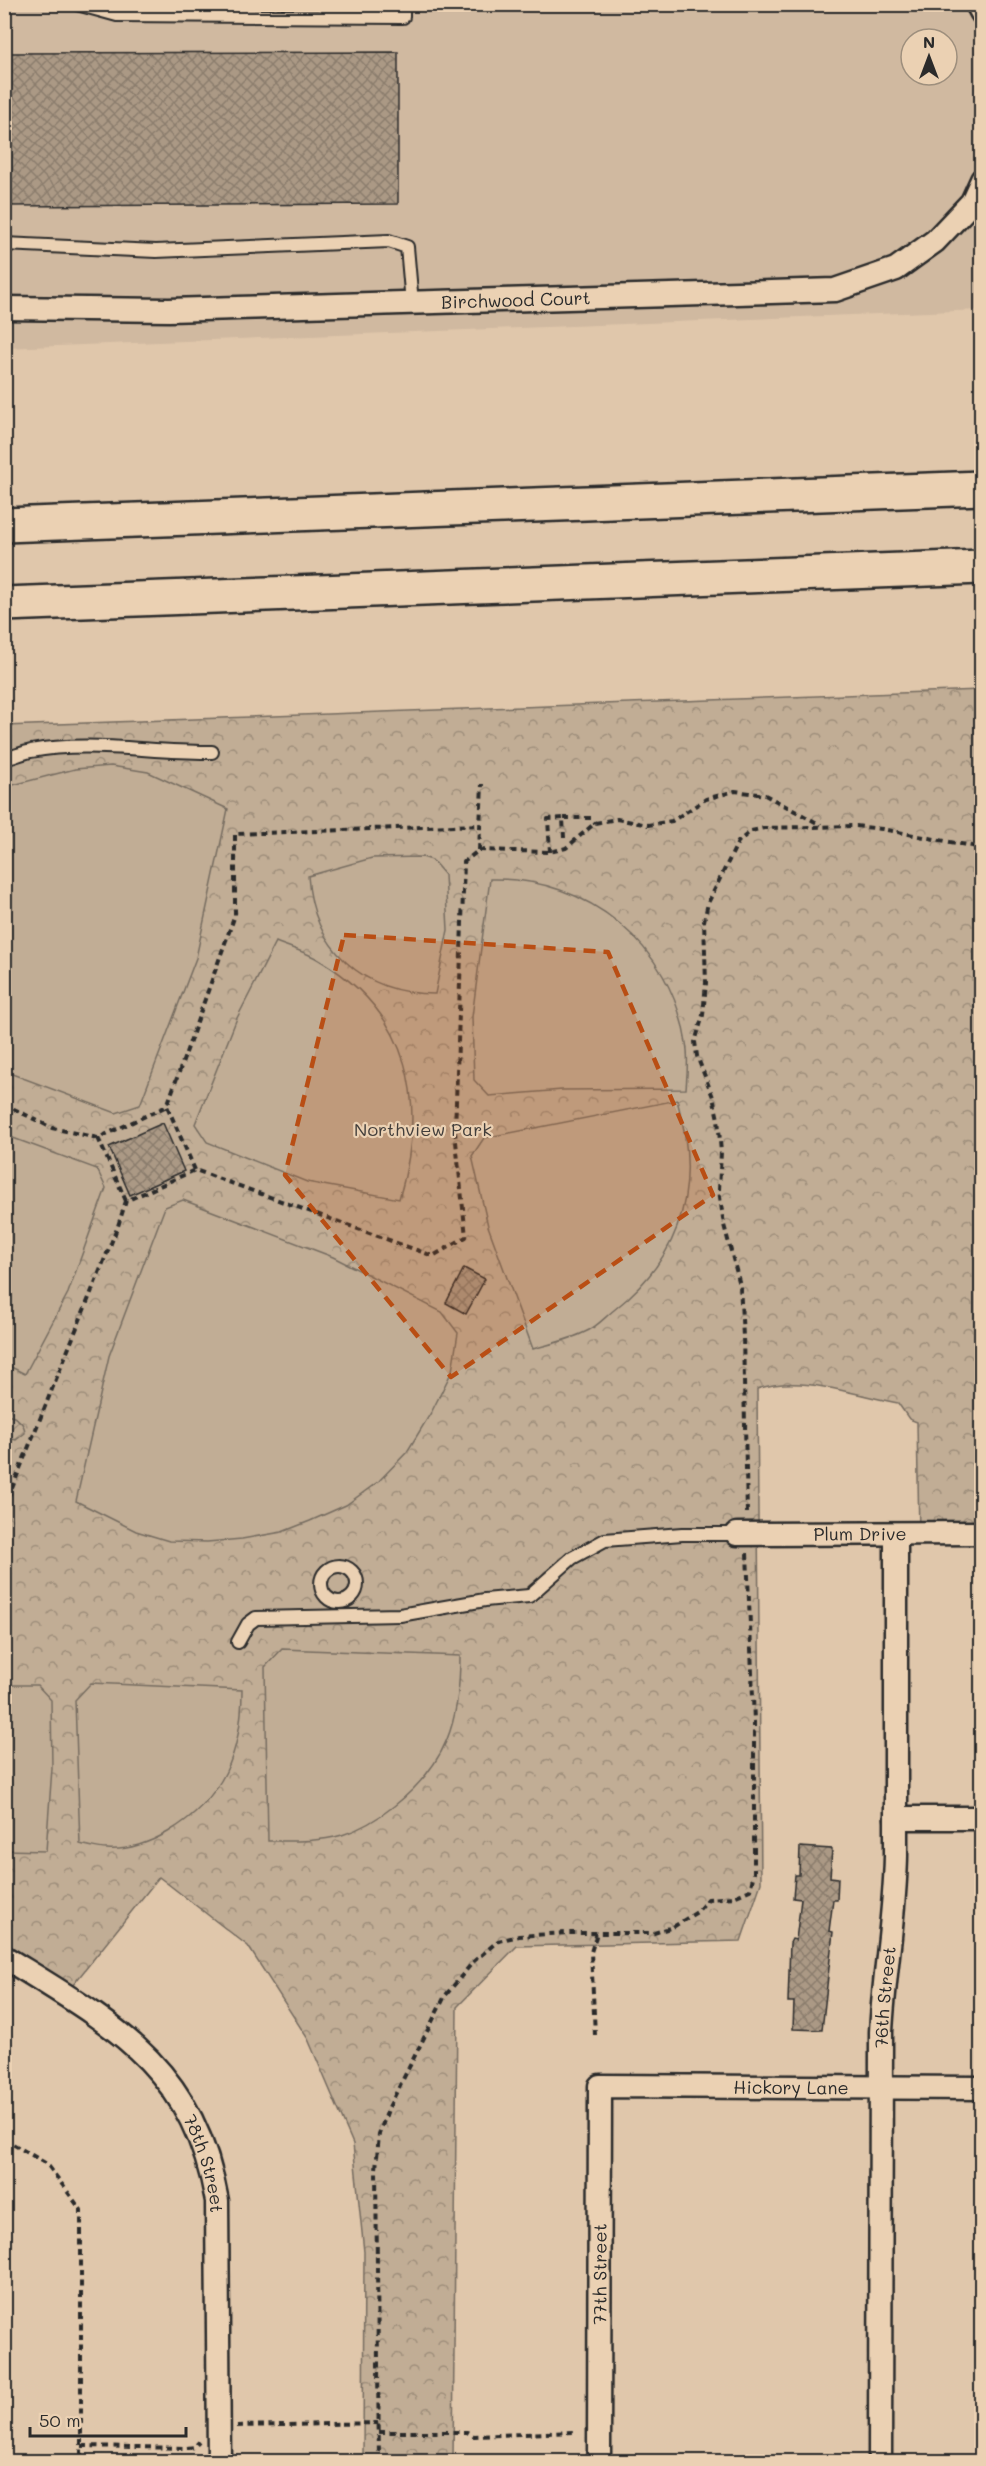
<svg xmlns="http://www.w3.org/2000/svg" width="986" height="2466" font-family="Mali,sans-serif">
  <defs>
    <pattern id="forest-crowns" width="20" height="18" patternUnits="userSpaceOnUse" patternTransform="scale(1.5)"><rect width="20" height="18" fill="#c1ad95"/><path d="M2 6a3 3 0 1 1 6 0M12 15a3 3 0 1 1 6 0" fill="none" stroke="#9d8d7a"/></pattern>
    <pattern id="garden-furrows" width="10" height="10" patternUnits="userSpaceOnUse" patternTransform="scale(1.5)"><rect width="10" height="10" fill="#c1ad95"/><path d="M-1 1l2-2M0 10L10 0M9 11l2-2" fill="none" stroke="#9d8d7a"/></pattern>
    <pattern id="building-cross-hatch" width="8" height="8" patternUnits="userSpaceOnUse" patternTransform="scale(1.5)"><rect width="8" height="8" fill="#ab9985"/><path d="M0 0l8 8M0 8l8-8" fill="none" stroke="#8b7d6d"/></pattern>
  </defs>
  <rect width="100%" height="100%" fill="#e0c7ab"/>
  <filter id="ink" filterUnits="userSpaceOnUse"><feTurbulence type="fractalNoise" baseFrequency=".0167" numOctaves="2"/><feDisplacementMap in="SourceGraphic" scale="12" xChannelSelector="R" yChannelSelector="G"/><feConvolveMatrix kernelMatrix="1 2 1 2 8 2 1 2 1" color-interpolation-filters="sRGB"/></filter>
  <g filter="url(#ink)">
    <path fill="#d0b9a0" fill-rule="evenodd" d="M4,5H981V310L5,348ZM911,39H947V75H911Z"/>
    <path fill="url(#forest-crowns)" stroke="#766c60" stroke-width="1.5" d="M981,690V1533H919L917,1422L909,1419L898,1403C853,1395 802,1374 757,1389L761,1883L741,1941L517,1946L457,2007L453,2461H363L364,2252L353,2144L308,2039L248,1946L159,1877L65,1995L5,1957L4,726Z"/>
    <path fill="url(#garden-furrows)" stroke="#766c60" stroke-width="1.5" d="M4,1412C14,1417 25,1421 25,1433L16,1440L8,1438L5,1432Z"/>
    <g fill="#c1ad95" stroke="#766c60" stroke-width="1.5">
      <path d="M111,766L148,772L228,809L196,958L140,1105L116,1113L4,1071L5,787L75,769Z"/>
      <path d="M422,857L432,860L445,875L448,930L435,994C362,994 313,948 308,876L372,858Z"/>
      <path d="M490,879C589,877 671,945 686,1043C689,1058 687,1074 686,1089L562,1090L489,1096L474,1080L472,1017Z"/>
      <path d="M276,942C290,948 306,952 319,960C411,1014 428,1102 399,1199L307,1182L207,1142L195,1124L237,1018Z"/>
      <path d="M677,1100C701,1183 684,1255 614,1310C605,1317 596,1328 585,1332C569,1340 550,1344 533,1349L488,1226L472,1156L484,1138Z"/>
      <path d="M5,1135L97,1169L106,1188L68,1293L25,1374L5,1364Z"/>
      <path d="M183,1200L333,1257L442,1312L458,1333L452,1371L432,1411L407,1452L379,1481L346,1505L310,1521L282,1532L242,1539L207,1542L169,1541L136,1531L76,1501L109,1356L165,1207Z"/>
      <path d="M282,1649L460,1656C460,1721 447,1764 394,1806C379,1818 361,1829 342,1835C318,1842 293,1841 268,1841L265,1667Z"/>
      <path d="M91,1683L242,1690C242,1753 223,1799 168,1832C151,1842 127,1851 107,1849C98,1849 89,1846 80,1844L75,1700Z"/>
      <path d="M5,1685H37L51,1700L52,1768L46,1851L5,1850Z"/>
    </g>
    <g fill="url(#building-cross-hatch)" stroke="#2b2b2b" stroke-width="1.5">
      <path d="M398,52V204L4,206V53Z"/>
      <path d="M163,1123L184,1171L130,1195L109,1147Z"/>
      <path d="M464,1268L485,1279L466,1314L446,1303Z"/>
      <path d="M800,1847L832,1849L830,1877L838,1878L837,1900H833L829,1931L833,1932L822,2030L793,2029L794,2002H788L790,1943L792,1939L796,1940L801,1899L793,1898L795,1875H799Z"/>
    </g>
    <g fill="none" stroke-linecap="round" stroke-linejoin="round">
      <defs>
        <g id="service">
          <path d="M77,4L117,15L403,17V4"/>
          <path d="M4,244L156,251L389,241L407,247L412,303"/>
          <path d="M4,759C13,757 22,753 31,751C90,740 152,753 212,752"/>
          <circle cx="339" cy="1584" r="18"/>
          <path d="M238,1642L248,1624L256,1618L400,1615L485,1600L529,1596L572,1558L605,1540L682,1534H737"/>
        </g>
        <g id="minor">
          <path d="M977,4L982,13"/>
          <path id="s1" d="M4,308L169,310L835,290L896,269L935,241L972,202L982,180"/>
          <path id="s2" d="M737,1534L982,1533"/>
          <path d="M896,1818H982"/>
          <path id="s3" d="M4,1957C112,2024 193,2065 217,2201L219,2462"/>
          <path id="s4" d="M599,2462L600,2086L982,2088"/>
          <path id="s5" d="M880,2462L881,2032C884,1973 895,1915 896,1856V1534"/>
        </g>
        <g id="motorway">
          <path d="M4,525L982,488"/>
          <path d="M4,604L982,567"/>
        </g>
      </defs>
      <use href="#service" stroke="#2b2b2b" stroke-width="16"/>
      <use href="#minor" stroke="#2b2b2b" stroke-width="27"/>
      <use href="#motorway" stroke="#2b2b2b" stroke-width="38"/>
      <g stroke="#2b2b2b" stroke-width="4" stroke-dasharray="6 4.5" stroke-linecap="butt">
        <path d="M564,838L563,818H591L595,823"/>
        <path d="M479,850L550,852L566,848L595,823L617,819L648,825L672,821L706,799L735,791L765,795L821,825"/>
        <path d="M550,852L548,819L563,818"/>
        <path d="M4,1104L52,1128L98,1138"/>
        <path d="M195,1170L167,1106L235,915V834L480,825"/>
        <path d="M126,1201L98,1138L167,1106"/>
        <path d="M4,1508L118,1226L126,1201L195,1170L433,1256L466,1237L455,1132L464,862L479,850L482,784"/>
        <path d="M747,1513L743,1336L740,1285L724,1225L719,1190L721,1152L718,1119L713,1097L697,1056L695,1042L703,1015L706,983L704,921L708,903L738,842L751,831L764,828L856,826L882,829L982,848"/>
        <path d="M595,2035L591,1952L597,1933"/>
        <path d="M4,2139L47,2164L81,2210V2462"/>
        <path d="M237,2426L378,2423"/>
        <path d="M379,2432H467L474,2436L573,2432"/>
        <path d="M82,2446L187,2448L194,2447L199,2442"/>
        <path d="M379,2462L376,2169L379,2134L389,2107L445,1996L473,1962L498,1941L519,1936L565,1933H654L673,1927L697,1912L708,1899L734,1897L750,1890L754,1873V1721L747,1553"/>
      </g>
      <use href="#service" stroke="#ebd1b3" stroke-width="12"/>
      <use href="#minor" stroke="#ebd1b3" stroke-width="22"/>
      <use href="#motorway" stroke="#ebd1b3" stroke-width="33"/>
    </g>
  </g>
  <path fill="#b94e14" fill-opacity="0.2" stroke="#b94e14" stroke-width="4.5" stroke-dasharray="12 8" stroke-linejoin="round" d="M344,935L608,952L713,1195L451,1377L285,1175Z"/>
  <g text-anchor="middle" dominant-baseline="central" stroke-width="4.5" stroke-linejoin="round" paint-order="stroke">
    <g font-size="18" fill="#2b2b2b" stroke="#ebd1b3">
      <text stroke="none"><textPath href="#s1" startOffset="512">Birchwood Court</textPath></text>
      <text stroke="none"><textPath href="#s2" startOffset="123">Plum Drive</textPath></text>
      <text stroke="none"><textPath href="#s5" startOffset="465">76th Street</textPath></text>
      <text stroke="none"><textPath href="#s4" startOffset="567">Hickory Lane</textPath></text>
      <text stroke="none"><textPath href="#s3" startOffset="298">78th Street</textPath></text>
      <text stroke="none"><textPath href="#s4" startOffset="188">77th Street</textPath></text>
    </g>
    <g font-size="18" fill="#423e3b" stroke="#ebd1b3">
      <text x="423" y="1129">Northview Park</text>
    </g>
  </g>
  <rect width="986" height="2466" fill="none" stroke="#ebd1b3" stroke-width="24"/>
  <rect x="12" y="12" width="962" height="2442" fill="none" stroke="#2b2b2b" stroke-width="2" filter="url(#ink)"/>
  <g transform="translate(929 57)"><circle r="28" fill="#ebd1b3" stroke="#9e8f7d" stroke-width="1.5"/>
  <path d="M0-4.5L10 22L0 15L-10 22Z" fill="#2b2b2b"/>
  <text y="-9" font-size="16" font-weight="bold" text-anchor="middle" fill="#2b2b2b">N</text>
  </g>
  <path d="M30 2427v9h156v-9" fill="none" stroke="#2b2b2b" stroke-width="3"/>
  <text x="39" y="2427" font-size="18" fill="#2b2b2b" stroke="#ebd1b3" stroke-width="4.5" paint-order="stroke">50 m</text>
</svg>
